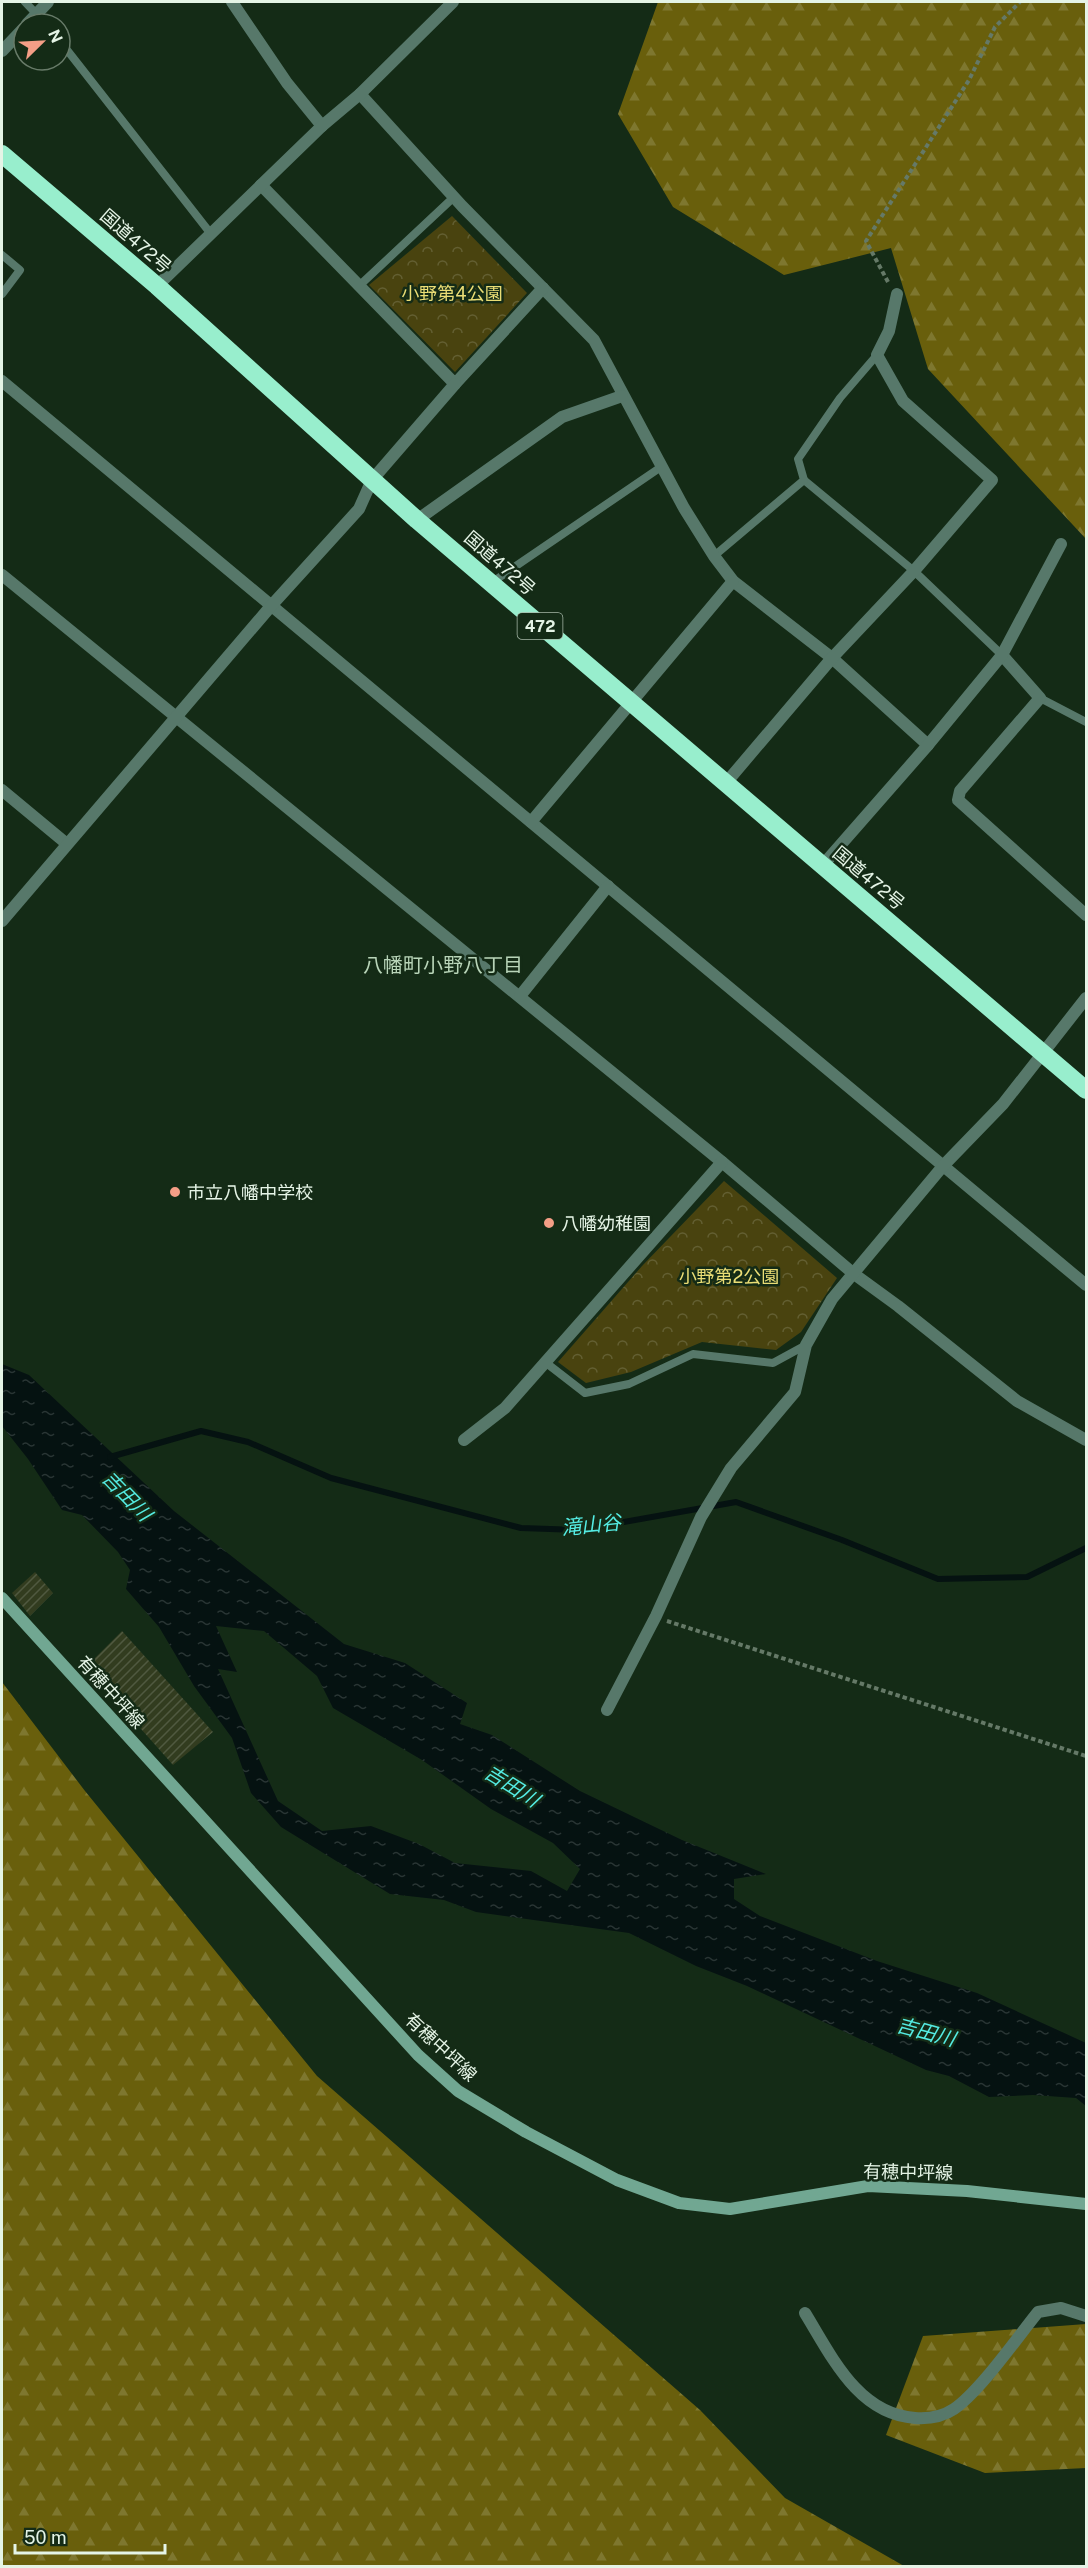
<svg xmlns="http://www.w3.org/2000/svg" width="1088" height="2568" font-family="'Public Sans','Noto Sans JP',sans-serif">
  <defs>
    <pattern id="forest-firs" width="22" height="20" patternUnits="userSpaceOnUse" patternTransform="scale(1.5)"><rect width="22" height="20" fill="#695f0c"/><path d="M5 1l3.5 6h-7zM16 11l3.5 6h-7z" fill="#7e772f"/></pattern>
    <pattern id="park-crowns" width="20" height="18" patternUnits="userSpaceOnUse" patternTransform="scale(1.5)"><rect width="20" height="18" fill="#49430f"/><path d="M2 6a3 3 0 1 1 6 0M12 15a3 3 0 1 1 6 0" fill="none" stroke="#635f32"/></pattern>
    <pattern id="water-ripples" width="26" height="14" patternUnits="userSpaceOnUse" patternTransform="scale(1.5)"><rect width="26" height="14" fill="#051211"/><path d="M2 4q2-2 4 0t4 0M15 11q2-2 4 0t4 0" fill="none" stroke="#293534"/></pattern>
    <pattern id="building-hatch" width="6" height="6" patternUnits="userSpaceOnUse" patternTransform="scale(1.5)"><rect width="6" height="6" fill="#323c1f"/><path d="M-1 1l2-2M0 6l6-6M5 7l2-2" fill="none" stroke="#505940"/></pattern>
  </defs>
  <rect width="100%" height="100%" fill="#142b16"/>
  <g fill="url(#forest-firs)">
    <path d="M658,2H1086V539L928,369L891,248L784,275L673,207L618,114Z"/>
    <path d="M2,1682L85,1791L317,2076L700,2410L785,2498L904,2566H2Z"/>
    <path d="M1086,2324V2468L985,2473L886,2435L923,2336Z"/>
  </g>
  <g fill="url(#park-crowns)">
    <path d="M452,216L527,293L455,372L369,285Z"/>
    <path d="M724,1181L837,1278L801,1332L776,1350L702,1342L631,1372L586,1383L558,1362L642,1266Z"/>
  </g>
  <path fill="url(#water-ripples)" fill-rule="evenodd" d="M2,1364L29,1375L174,1511L344,1644L405,1663L467,1703L460,1724L492,1735L580,1791L682,1840L766,1874L734,1879V1899L760,1916L877,1961L977,1993L1086,2043V2106L1076,2098L1033,2095L989,2097L949,2076L926,2070L747,1986L696,1966L629,1933L476,1912L444,1900L390,1894L281,1827L251,1793L232,1738L194,1686L159,1627L126,1589L130,1570L118,1552L82,1515L62,1510L28,1459L2,1426ZM216,1626L264,1631L317,1676L333,1708L422,1760L491,1809L553,1843L580,1869L567,1891L531,1871L455,1863L419,1844L371,1826L322,1831L278,1801L218,1669L237,1672Z"/>
  <g fill="none" stroke-linecap="round" stroke-linejoin="round">
    <path stroke="#051211" stroke-width="6" d="M110,1457L201,1431L248,1442L331,1478L521,1528L579,1530L736,1502L842,1540L938,1579L1027,1577L1086,1548"/>
  </g>
  <g fill="url(#building-hatch)">
    <path d="M35,1572L53,1593L30,1616L12,1593Z"/>
    <path d="M122,1631L213,1732L173,1765L86,1667Z"/>
  </g>
  <g fill="none" stroke-linecap="round" stroke-linejoin="round">
    <g stroke="#657967" stroke-width="4" stroke-dasharray="4.5 3" stroke-linecap="butt">
      <path d="M888,282L866,241L969,80L995,27L1020,2"/>
      <path d="M667,1621L1086,1756"/>
    </g>
    <g stroke="#57786a" stroke-width="8">
      <path d="M25,2L46,24"/>
      <path d="M60,41L211,234"/>
      <path d="M2,255L20,270L2,294"/>
      <path d="M360,285L454,197"/>
      <path d="M804,480L914,571L1002,655"/>
      <path d="M714,556L804,480L798,459L840,398L877,355"/>
      <path d="M491,583L661,467"/>
      <path d="M1040,698L1086,722"/>
      <path d="M545,1362L585,1393L629,1384L693,1354L773,1363L806,1345"/>
    </g>
    <g stroke="#57786a" stroke-width="12">
      <path d="M232,2L287,83L322,126"/>
      <path d="M27,24L48,2"/>
      <path d="M2,51L24,28"/>
      <path d="M360,94L462,206L594,340L684,508L714,556L733,581L832,658L928,745"/>
      <path d="M261,185L455,384L543,288"/>
      <path d="M157,286L322,126L360,94L453,2"/>
      <path d="M2,381L1086,1285"/>
      <path d="M417,520L562,417L622,396"/>
      <path d="M2,575L722,1162L854,1274L898,1306L1017,1401L1086,1440"/>
      <path d="M1002,655L1040,698L960,791L958,800L1086,915"/>
      <path d="M725,784L832,658L914,571L992,480L903,401L877,355L889,331L897,294"/>
      <path d="M2,790L67,844"/>
      <path d="M531,822L733,581"/>
      <path d="M822,866L928,745L1002,655L1061,544"/>
      <path d="M2,921L271,606L359,509L372,480L455,384"/>
      <path d="M520,996L608,886"/>
      <path d="M464,1440L505,1408L722,1162"/>
      <path d="M607,1710L656,1616L701,1517L731,1468L795,1392L806,1345L832,1299L943,1166L1003,1104L1086,998"/>
      <path d="M805,2313C832,2357 858,2414 915,2418C929,2419 942,2417 954,2409C980,2391 1017,2338 1038,2312L1061,2308L1086,2316"/>
    </g>
    <path stroke="#71a792" stroke-width="12" d="M2,1598L418,2055L458,2091L526,2132L617,2180L679,2203L730,2209L868,2186L967,2191L1086,2204"/>
    <path stroke="#98eecd" stroke-width="18" d="M2,154L157,286L417,520L1086,1090"/>
  </g>
  <g fill="#f49e86" stroke="#142b16" stroke-width="2">
    <circle cx="175" cy="1192" r="6"/>
    <circle cx="549" cy="1223" r="6"/>
  </g>
  <g text-anchor="middle" dominant-baseline="central" stroke-width="5" stroke-linejoin="round" paint-order="stroke">
    <rect fill="#142b16" stroke="#a6b8a8" stroke-width="1.5" x="517.5" y="613" width="45" height="26" rx="4.5"/>
    <g font-size="16" font-weight="bold" fill="#e5f4e6">
      <text x="540" y="626">472</text>
    </g>
    <g font-size="18" fill="#e5f4e6" stroke="#142b16">
      <text transform="translate(136 241) rotate(41)">国道472号</text>
      <text transform="translate(500 563) rotate(41)">国道472号</text>
      <text transform="translate(869 878) rotate(40)">国道472号</text>
      <text transform="translate(111 1692) rotate(48)">有穂中坪線</text>
      <text transform="translate(441 2047) rotate(43)">有穂中坪線</text>
      <text transform="translate(908 2172) rotate(1)">有穂中坪線</text>
    </g>
    <g font-size="18" fill="#eadd75" stroke="#142b16">
      <text x="452" y="293">小野第4公園</text>
      <text x="729" y="1276">小野第2公園</text>
    </g>
    <g font-size="18" fill="#e5f4e6" stroke="#142b16" text-anchor="start">
      <text x="187" y="1192">市立八幡中学校</text>
      <text x="561" y="1223">八幡幼稚園</text>
    </g>
    <g font-size="20" fill="#b8d4b8" stroke="#142b16">
      <text x="443" y="965">八幡町小野八丁目</text>
    </g>
    <g font-size="20" font-style="italic" fill="#54ebe2" stroke="#142b16">
      <text transform="translate(127 1496) rotate(46)">吉田川</text>
      <text transform="translate(591 1525) rotate(-6)">滝山谷</text>
      <text transform="translate(512 1786) rotate(32)">吉田川</text>
      <text transform="translate(926 2032) rotate(15)">吉田川</text>
    </g>
  </g>
  <rect width="1088" height="2568" fill="none" stroke="#e5f4e6" stroke-width="6"/>
  <g transform="translate(42 42) rotate(66)"><circle r="28" fill="#142b16" stroke="#687b69" stroke-width="1.5"/>
  <path d="M0-4.5L10 22L0 15L-10 22Z" fill="#f49e86"/>
  <text y="-9" font-size="16" font-weight="bold" text-anchor="middle" fill="#e5f4e6">N</text>
  </g>
  <path d="M15 2544v9h150v-9" fill="none" stroke="#e5f4e6" stroke-width="3"/>
  <text x="24" y="2544" font-size="18" fill="#e5f4e6" stroke="#142b16" stroke-width="4.5" paint-order="stroke">50 m</text>
</svg>
